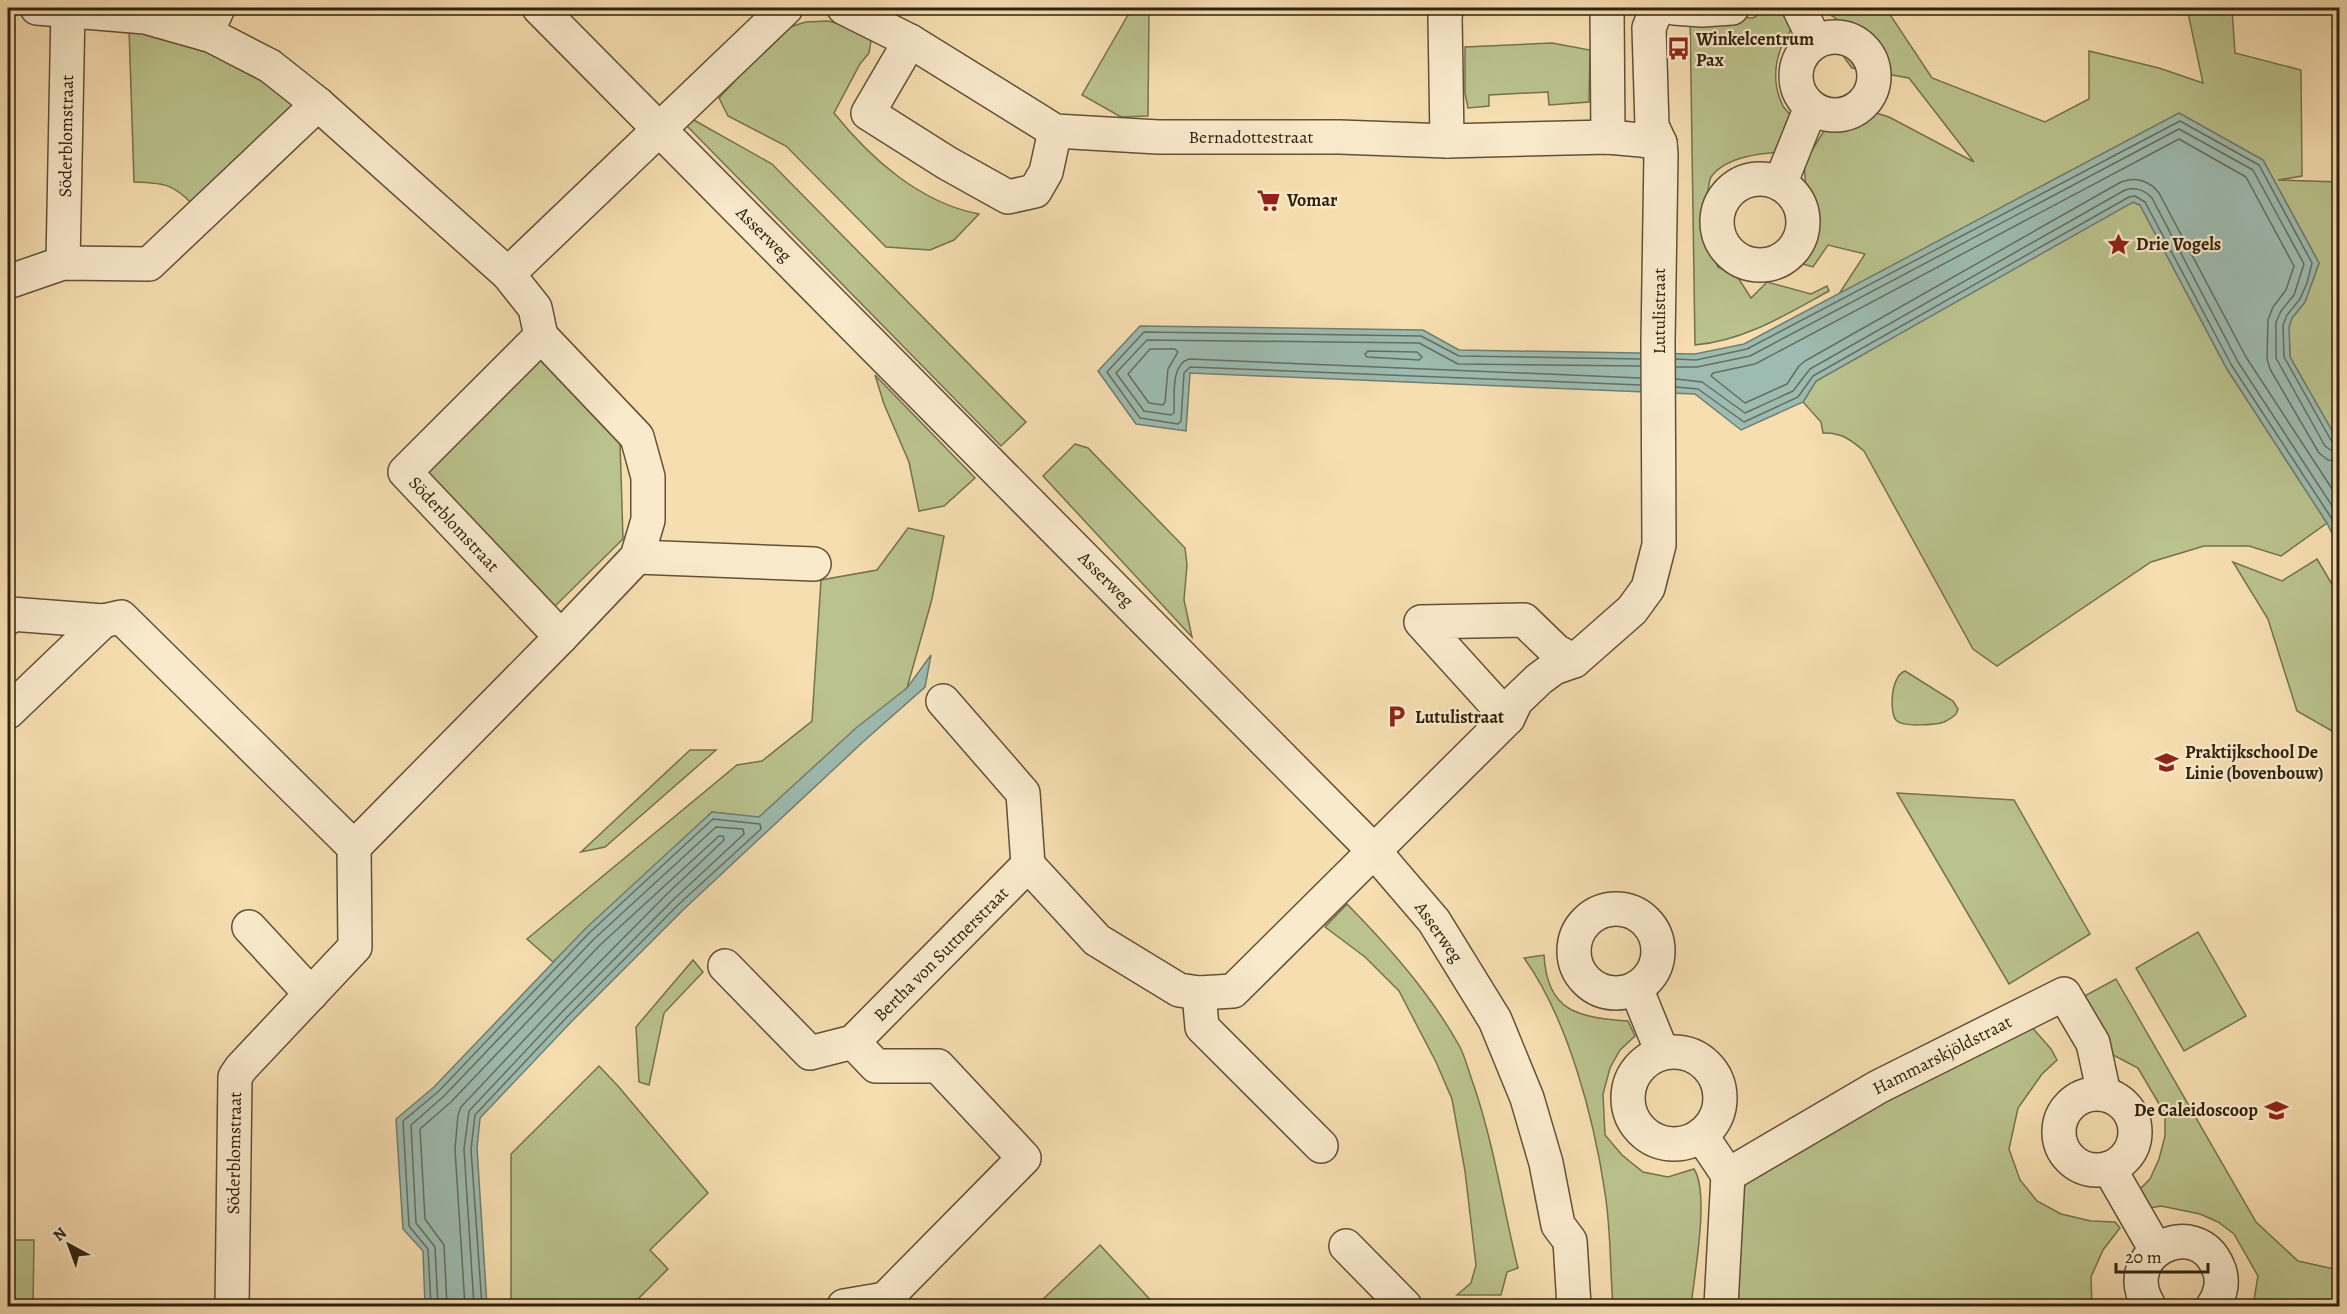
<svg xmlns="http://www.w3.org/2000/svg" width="2347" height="1314" font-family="Alegreya,serif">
  <rect width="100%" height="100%" fill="#f6deb1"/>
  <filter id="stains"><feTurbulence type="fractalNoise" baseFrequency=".00333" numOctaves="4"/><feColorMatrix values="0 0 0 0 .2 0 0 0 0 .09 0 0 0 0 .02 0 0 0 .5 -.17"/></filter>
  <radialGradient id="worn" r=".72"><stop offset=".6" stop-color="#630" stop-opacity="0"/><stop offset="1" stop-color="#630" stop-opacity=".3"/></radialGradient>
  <g fill="#bac28d" stroke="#75724e" stroke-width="1.5">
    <path d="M1132,8H1149L1148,116L1121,117L1082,95Z"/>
    <path d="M1769,8H1789L1797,23C1776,45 1769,78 1783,106C1787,112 1794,118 1799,124L1785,152C1762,153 1726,156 1711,177C1709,180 1709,186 1708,190C1702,220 1706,239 1718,267L1737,276L1751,298L1767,282L1811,294L1827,286L1829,291C1787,314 1744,341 1695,345L1690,14L1753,18Z"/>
    <path d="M1820,8H1879L1889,13L1932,78L2045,122L2089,99V51L2159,68L2203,83L2187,8H2232L2235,53L2301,70L2302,176L2278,180L2339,182V443L2290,357L2289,327L2292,318L2305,302L2319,263L2263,160L2179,113L1839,294L1865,254L1828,245L1813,267L1792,261L1810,241L1804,163L1842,102L1889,117L1974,162L1909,78L1852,68L1838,49V20Z"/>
    <path d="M828,21L862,30L871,41L869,53L860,64L834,113C870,158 920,203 979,214L954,240L930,250L886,247L786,146L728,116L719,98L783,29L806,22Z"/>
    <path d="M129,28L218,54L299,103L194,206C173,183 163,183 134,182Z"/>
    <path d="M1552,43L1590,50L1589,102L1549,105L1548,92L1489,95V106L1468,108L1465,93V47Z"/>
    <path d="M692,119L772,164L1026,422L1001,446L686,125Z"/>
    <path d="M2132,202L2140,205L2227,369L2327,523L2281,556L2249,546H2204L2151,562L1997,666L1973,649L1864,451C1851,440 1841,432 1823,433L1821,422L1803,402L1816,381Z"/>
    <path d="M536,355L620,442L623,539L547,614L411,469Z"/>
    <path d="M875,375L975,478L944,506L919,511L909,462L884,404Z"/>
    <path d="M1075,444L1088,448L1185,548L1187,565L1184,600L1192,637L1043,476Z"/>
    <path d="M908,528L944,536L932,599L907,688L759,818L712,812L553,962L527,939L737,765L762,761L812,721L821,580L877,570Z"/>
    <path d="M2317,559L2339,596V735L2297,711L2268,619L2233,562L2282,581Z"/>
    <path d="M1905,671L1953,701L1958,709L1956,714C1953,717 1948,720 1944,722C1936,725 1903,727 1897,721C1889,715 1890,676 1905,671Z"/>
    <path d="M690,750H716L605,847L581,852Z"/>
    <path d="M1897,793L2014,800L2090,934L2009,984Z"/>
    <path d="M1347,904C1390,948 1430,993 1460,1047C1466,1059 1469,1073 1474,1086C1494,1145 1503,1207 1518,1268L1507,1272L1501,1295H1457L1471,1283L1476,1265L1465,1171L1452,1099L1436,1062L1399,991L1365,957L1325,927Z"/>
    <path d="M2198,932L2246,1016L2184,1051L2136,968Z"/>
    <path d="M1544,955C1547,1013 1579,1017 1628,1021L1635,1036L1620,1050L1610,1068L1603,1094L1605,1135L1622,1155L1643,1172L1668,1177L1694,1169C1710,1193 1694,1276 1691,1306H1613C1610,1269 1611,1230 1605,1193C1594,1118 1568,1019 1524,958Z"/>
    <path d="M693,960L703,972L664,1013L649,1085L639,1082L636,1027Z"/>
    <path d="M2116,979L2256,1222L2298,1261L2339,1270V1306H2253L2258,1276L2234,1234L2218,1222L2200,1214L2161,1206L2139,1210L2134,1195L2150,1179L2159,1159L2165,1136V1114L2138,1068L2113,1055L2079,999Z"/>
    <path d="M2029,1024L2051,1049L2057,1060L2042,1074L2018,1108L2009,1149L2020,1180L2037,1201L2061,1214L2091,1221L2115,1222L2120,1228L2103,1250L2091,1277L2092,1306H1731L1738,1188L1967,1049Z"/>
    <path d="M599,1066L618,1086L708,1193L650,1250L668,1269L631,1306H511V1154Z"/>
    <path d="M8,1240H34L33,1306H8Z"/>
    <path d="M1100,1245L1156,1306H1044L1040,1302Z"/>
  </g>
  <g fill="#9dbbb0" stroke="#717e6f" stroke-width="1.5">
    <path d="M2179,113L2263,160L2319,263L2305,302L2292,318L2289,327L2290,357L2339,443V548L2327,523L2227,369L2140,205L2133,202L1816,381L1803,402L1741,430L1695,394L1190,373L1186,431L1136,424L1098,371L1140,326L1423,330L1459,350L1695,354L1744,344Z"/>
    <path d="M931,655L925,687L864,741L684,909L572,1021L480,1118L477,1148L487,1306H425L423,1251L403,1229L396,1119L434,1087L585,929L712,812L759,817L856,728L907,688Z"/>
  </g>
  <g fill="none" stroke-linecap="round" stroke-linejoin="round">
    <g stroke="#666e5f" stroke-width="1.5">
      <path d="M1150,349H1175L1178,352L1168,369L1165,402L1163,405L1149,403L1128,374Z"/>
      <path d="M1368,351L1417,352L1422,357L1419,360L1367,357L1365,354Z"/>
      <path d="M1640,359L1459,356L1421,336L1144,332L1107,372L1140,418L1178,424L1181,421L1184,373L1190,367L1640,385"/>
      <path d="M1676,359L1696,360L1747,349L2180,121L2259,165L2312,263L2307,283L2300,299L2287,315L2283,325L2284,357L2332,442L2340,445"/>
      <path d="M1640,366L1458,364L1419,343L1147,340L1116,373L1144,411L1171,415L1174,413C1175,396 1170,365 1189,359L1640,378"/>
      <path d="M1676,367H1697L1750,356L2179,129L2253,170L2304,264L2294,295L2281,311L2276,322V358L2325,446L2332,451L2340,453"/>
      <path d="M1676,379L1702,382L1745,413L1793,391L1810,369L2125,190C2135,187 2145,190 2152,198L2238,362L2340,518"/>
      <path d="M1676,387L1698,389L1744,422L1798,397L1813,376L2129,197L2135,196L2145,202L2232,366L2332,519L2340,536"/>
      <path d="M2340,462L2328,460L2319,453L2270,369L2267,359L2268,320L2273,307L2286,290L2294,266L2246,177L2179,139L1755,364L1713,373L1711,376L1745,403L1787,384L1799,366L1805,361L2121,182C2135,176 2150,181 2159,193L2246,357L2340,501"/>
      <path d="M431,1306L428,1249L409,1226L403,1121L439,1091L589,933L713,819L760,824L761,829L679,904L567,1017L475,1115L471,1149L482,1306"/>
      <path d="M438,1306L435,1247L416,1223L411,1125L444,1096L594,939L716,827L743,829L744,834L674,899L562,1012L469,1111L464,1149L474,1306"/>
      <path d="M447,1306L444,1245L425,1219L420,1129L451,1102L600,945L719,836H723L724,840L668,893L556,1006L461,1107L458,1115L455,1149L465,1306"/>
    </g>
    <defs>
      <g id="minor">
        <path d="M37,8L145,17L212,36L270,66L318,104L508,274L535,308L541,336L637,437L648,477V520L637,557L561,637L354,847"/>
        <path d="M539,8L1374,851L1434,921L1495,1020L1527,1098L1546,1163L1558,1225L1570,1241L1574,1306"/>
        <path d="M844,8L910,41L1055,131L1158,137H1340L1447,141L1608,137L1641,140L1660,143"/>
        <path d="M1674,8L1702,10L1732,8"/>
        <path d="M1799,8L1815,41"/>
        <path d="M1607,9L1608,137"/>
        <path d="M206,34L218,8"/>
        <circle cx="1835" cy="76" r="39"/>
        <path d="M910,41L868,113L947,163L1008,197L1035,191L1046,172L1055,131"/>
        <path d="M1447,141L1445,16L1447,8"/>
        <circle cx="1760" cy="222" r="43"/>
        <path d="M1780,184L1811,107"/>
        <path d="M63,263L68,9"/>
        <path d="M508,274L786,8"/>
        <path d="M8,282L63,263L149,264L318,104"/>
        <path d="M541,336L405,472L561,637"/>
        <path d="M637,557L814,564"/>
        <path d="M8,618L11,614L103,621L121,617L354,847L355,947L241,1068L235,1077L232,1306"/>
        <path d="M943,701L1023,793L1028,865L1097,940L1179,990L1199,993L1233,991L1508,718L1516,701L1539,679L1554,668L1574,661L1632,610L1648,588L1659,545L1658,342L1661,154L1660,143L1652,126L1649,28L1657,8"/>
        <path d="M8,712L103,621"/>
        <path d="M1508,718L1421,622L1524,620L1556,651L1574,661"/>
        <circle cx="1616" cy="951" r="42"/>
        <path d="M249,927L311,994"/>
        <path d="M725,966L810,1053L853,1042L1028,865"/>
        <path d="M1636,988L1662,1052"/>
        <path d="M1199,993L1202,1027L1321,1146"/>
        <circle cx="1674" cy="1098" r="46"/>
        <circle cx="2097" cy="1132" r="38"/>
        <path d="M1701,1135L1728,1175L1878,1087L2064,994L2093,1043L2104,1094"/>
        <path d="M2109,1168L2156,1250"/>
        <path d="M1346,1246L1405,1306"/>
        <path d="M844,1306L885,1299L1024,1158L938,1066H876L853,1042"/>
        <path d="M1721,1306L1728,1175"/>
        <path d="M2149,1306C2116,1253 2196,1214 2218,1267C2224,1280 2221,1295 2213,1306"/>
      </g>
    </defs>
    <use href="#minor" stroke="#625137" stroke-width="36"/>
    <use href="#minor" stroke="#f9eacc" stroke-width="33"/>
  </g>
  <defs>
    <symbol id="bus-bare" viewBox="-9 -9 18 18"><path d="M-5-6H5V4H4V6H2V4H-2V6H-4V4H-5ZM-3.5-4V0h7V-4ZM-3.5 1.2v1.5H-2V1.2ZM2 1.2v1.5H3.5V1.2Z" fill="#8f2418" stroke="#f9eacc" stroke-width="2.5" paint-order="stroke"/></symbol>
    <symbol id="supermarket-bare" viewBox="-9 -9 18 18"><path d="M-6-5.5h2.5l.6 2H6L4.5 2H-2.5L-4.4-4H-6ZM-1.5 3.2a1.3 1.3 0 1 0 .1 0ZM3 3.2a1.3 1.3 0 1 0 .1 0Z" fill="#8f2418" stroke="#f9eacc" stroke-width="2.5" paint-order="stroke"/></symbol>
    <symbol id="sight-bare" viewBox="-9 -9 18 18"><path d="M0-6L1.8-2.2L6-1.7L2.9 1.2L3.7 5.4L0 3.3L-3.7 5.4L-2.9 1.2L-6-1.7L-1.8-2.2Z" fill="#8f2418" stroke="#f9eacc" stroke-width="2.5" paint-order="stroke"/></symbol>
    <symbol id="parking-bare" viewBox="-9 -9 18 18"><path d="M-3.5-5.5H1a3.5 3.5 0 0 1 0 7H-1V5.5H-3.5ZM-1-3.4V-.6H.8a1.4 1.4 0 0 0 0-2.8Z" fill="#8f2418" stroke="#f9eacc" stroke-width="2.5" paint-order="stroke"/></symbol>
    <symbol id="university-bare" viewBox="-9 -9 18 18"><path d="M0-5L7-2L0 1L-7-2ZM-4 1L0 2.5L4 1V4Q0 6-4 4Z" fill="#8f2418" stroke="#f9eacc" stroke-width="2.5" paint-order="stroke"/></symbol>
    <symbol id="school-bare" viewBox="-9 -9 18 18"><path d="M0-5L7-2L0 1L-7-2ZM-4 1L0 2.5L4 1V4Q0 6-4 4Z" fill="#8f2418" stroke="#f9eacc" stroke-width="2.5" paint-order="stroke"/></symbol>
  </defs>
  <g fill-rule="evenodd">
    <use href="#bus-bare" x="1662" y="32" width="33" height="33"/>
    <use href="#supermarket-bare" x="1252" y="184" width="33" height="33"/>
    <use href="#sight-bare" x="2102" y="228" width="33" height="33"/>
    <use href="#parking-bare" x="1380" y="700" width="33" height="33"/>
    <use href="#university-bare" x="2150" y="746" width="33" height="33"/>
    <use href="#school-bare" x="2260" y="1094" width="33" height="33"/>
  </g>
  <g text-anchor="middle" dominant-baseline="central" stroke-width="4.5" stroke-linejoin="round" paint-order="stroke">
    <g font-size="18" font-weight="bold" fill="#30220e" stroke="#f9eacc" text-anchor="start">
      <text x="1696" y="39">Winkelcentrum<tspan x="1696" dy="21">Pax</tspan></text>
      <text x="1287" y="200">Vomar</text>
      <text x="2136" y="244">Drie Vogels</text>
      <text x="1415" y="717">Lutulistraat</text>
      <text x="2185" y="752">Praktijkschool De<tspan x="2185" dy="21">Linie (bovenbouw)</tspan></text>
      <text x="2258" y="1110" text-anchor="end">De Caleidoscoop</text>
    </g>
    <g font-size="18" fill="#30220e" stroke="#f9eacc">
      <text transform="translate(66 136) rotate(-89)">Söderblomstraat</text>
      <text x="1251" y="137">Bernadottestraat</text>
      <text transform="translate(764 234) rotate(45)">Asserweg</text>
      <text transform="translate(1659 311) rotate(-90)">Lutulistraat</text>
      <text transform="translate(454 524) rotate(47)">Söderblomstraat</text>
      <text transform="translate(1106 579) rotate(45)">Asserweg</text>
      <text transform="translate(1439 932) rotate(55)">Asserweg</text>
      <text transform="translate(941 954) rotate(-45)">Bertha von Suttnerstraat</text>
      <text transform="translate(1942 1055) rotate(-27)">Hammarskjöldstraat</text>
      <text transform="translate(234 1153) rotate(-89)">Söderblomstraat</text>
    </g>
  </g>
  <rect width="2347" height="1314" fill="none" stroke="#f6deb1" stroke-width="30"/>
  <rect x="9" y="9" width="2329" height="1296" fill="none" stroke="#30220e" stroke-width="3"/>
  <rect x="15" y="15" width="2317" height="1284" fill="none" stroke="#30220e" stroke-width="1.5"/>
  <g transform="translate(69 1245) rotate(319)" stroke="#f9eacc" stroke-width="4.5" paint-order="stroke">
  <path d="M0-4.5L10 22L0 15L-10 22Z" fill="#30220e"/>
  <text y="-9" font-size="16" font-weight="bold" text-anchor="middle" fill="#30220e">N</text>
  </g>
  <path d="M2116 1263v9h92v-9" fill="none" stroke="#30220e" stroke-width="3"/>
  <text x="2125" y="1263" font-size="18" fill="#30220e" stroke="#f9eacc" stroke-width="4.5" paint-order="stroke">20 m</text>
  <rect width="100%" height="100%" filter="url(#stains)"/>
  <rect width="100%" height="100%" fill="url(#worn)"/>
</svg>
